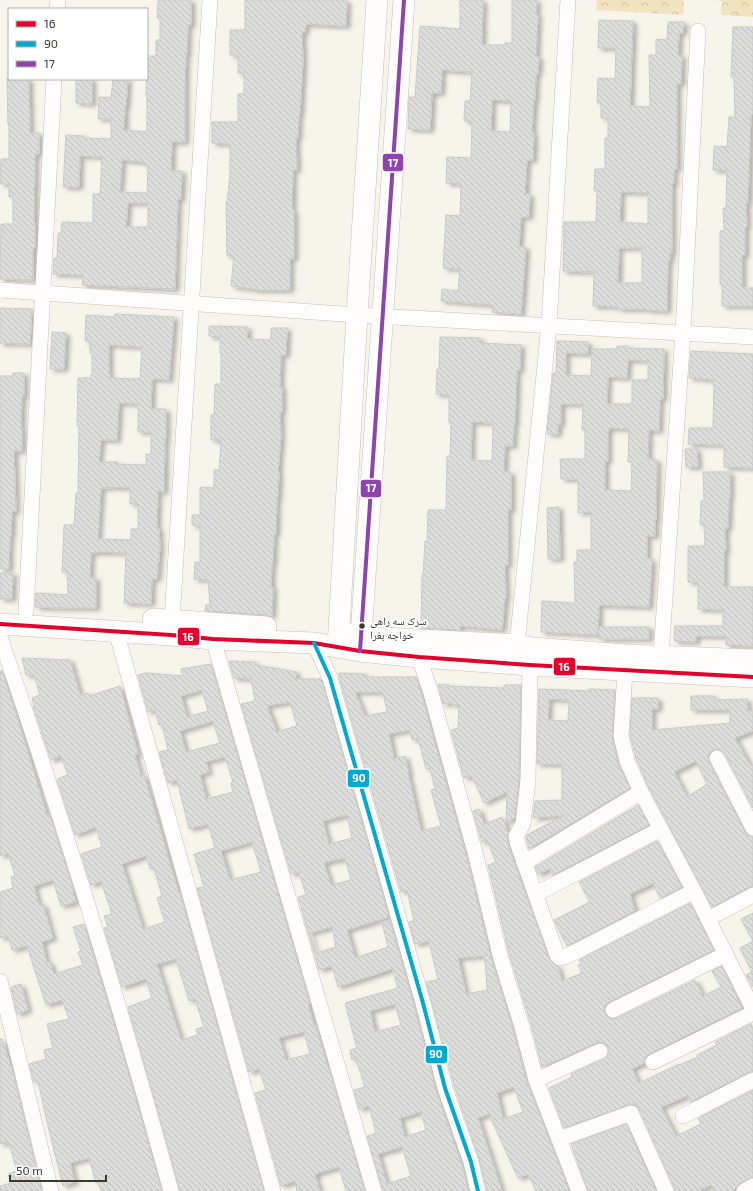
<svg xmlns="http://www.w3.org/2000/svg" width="753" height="1191" font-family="'Exo 2','Noto Naskh Arabic',sans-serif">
  <defs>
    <pattern id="park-crowns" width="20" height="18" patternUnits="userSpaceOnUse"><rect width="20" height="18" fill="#f2e4bf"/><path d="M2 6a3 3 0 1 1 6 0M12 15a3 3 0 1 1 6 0" fill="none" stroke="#d0c4a5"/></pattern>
    <pattern id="building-back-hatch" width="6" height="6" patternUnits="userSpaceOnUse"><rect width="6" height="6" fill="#dddedb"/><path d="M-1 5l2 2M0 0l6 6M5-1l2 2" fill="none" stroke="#bfbfbc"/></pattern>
    <filter id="shadow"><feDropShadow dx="4" dy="2.5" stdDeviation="2" flood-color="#0004"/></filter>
  </defs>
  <rect width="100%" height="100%" fill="#f7f4eb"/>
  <g fill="url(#park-crowns)">
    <path d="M597,0H684L683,15L596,10Z"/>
    <path d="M714,0H753V17L721,15L722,1Z"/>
  </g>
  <g fill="url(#building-back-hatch)" stroke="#c9cbc8" fill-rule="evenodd" filter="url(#shadow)">
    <path d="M158,0H191V25H188L187,54H186L185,82V142H172L171,171H182L181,199H178L175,289L82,285L83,275L53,274L54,258H57L58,233H61L62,222L93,223V194H100L102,157L80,156L79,187H63L66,135L83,136V138L111,139V119H98L99,97L111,98L113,79H128L126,106H125L124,130L147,132V96H146L147,56H156V40H160V18H157ZM122,160L143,162V164H148L147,193L120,192ZM128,203H148V227H126Z"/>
    <path d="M245,0H347L346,26L306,24L305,32H302L303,61L300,114H299L298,138H296L297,170H293L292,210H294V259L290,258V290H259L231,286L234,256H227L226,202H227L230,174V144L212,143V122H238V94H244V73H238V55H230V30H245Z"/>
    <path d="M460,0H483L482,45H504L505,43H512V0H537L536,15H538L536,57H539L538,74H536L535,100H534L532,133H534L533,160H527L525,194H530L529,217H521L519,247H526L521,314L492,312L493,305L441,301L442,289L458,291L460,269L443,268L446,215L460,216L461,184L446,183L447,157L471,158L472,122L464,121L465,101H470L472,72L442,70L441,93H432L430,130L408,129L409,97H415L420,26L460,29ZM492,100L511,101L510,132L491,131Z"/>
    <path d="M599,20L633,21L630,106L650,107L649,55H656V39L667,40L668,22H684L683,33H679L678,56H682L681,84H677V169H674V183H672V253L670,252V261H668L667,311L647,310V309H619V307L593,306L594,272L563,271L564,222H596L597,191H594L595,169H605V138H608V118H601V103H597L598,78L615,79L616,48H598ZM621,192L648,193V224L620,222ZM619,248H642V283H618Z"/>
    <path d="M733,27H753V114H751L748,203H746L747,227H745V255H742V288H753V306H722V284H720V231H724L723,208H726L727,170H713L714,146L727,147L729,117H735L734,77H731Z"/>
    <path d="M7,79H29L30,133H39V154H35L34,223H35V248H33V280L0,279L1,224H13V197H9V184H0L1,159H9V125H8Z"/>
    <path d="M76,79H92V104L76,103Z"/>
    <path d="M0,308L32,309L30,344L0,343Z"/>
    <path d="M115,314L174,317L169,380L152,379L151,409H166V438H165L164,492L158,491L157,528H159L160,547L157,579H152L151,604L124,603L126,553L97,552V553H91L90,578H96V608H65L35,607L36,593L68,595L67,572H62L64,525H74L76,493H78L79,426H77L78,378H90L91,375H92V354L90,353V342L85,341L86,315L115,317ZM109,345L142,347L140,379L110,378V373H109ZM119,403L138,404V432H151V454H146V465L117,464V462H99L101,440H117ZM130,487V504H138V529H131V540L98,539L101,488Z"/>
    <path d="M209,326L248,327L247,339L271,340V328H287L286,355H281L280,387H282V412H280L281,435L278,472H279L278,497H277L276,534H274L273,563H272L271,587H273L272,617L267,615L205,611L206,605H210L208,580L194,579L195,562H200V526L192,525V515H200V487L214,488V470H219L221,440H211V415H214L215,384H221V353H220V337L209,336Z"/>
    <path d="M52,332L66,333L64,369H50Z"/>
    <path d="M440,337L480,338V343L521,345L520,370H517L515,424H514L513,446H505L504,472H511V510H508V565H505L506,598H505L502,630L460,626V630L421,628L422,575H423L425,541L427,542L428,510H446L447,456H450L451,423H449V395L436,394L437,369H439ZM472,422L493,423L492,461L471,460Z"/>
    <path d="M557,341L588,342V354L566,353V375L591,376L592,349H617V346H628V348L664,349L663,399H660L659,431L649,430L648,459L657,460L656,520H655V536H647V559H652L649,607L599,605L598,635L541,632L542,601L575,603L574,562H577V550H591V512L578,513V479H561L560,459H585V430H582L583,404H561V424H558V434H547L553,373H556ZM628,360L648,361V380H632V403L631,404H607L608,377L627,378ZM609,428L629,429L628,462H632L631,491L605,490V461H608V431H609Z"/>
    <path d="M691,351L753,354V468L724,467V445L688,444L689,428H713L714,380L689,378Z"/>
    <path d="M13,373H24V396H22L21,428H22V451H14L16,511H12L11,536H10L9,569H0V433L1,407H0V376H13Z"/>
    <path d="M685,449H697L698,467H686Z"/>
    <path d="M703,472H730V498H729L728,528H725L726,551H724V587H753V646L726,645V636H696V642L674,641L675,626H723V610L698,609V582H688V546H705L704,525H700L701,501H704Z"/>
    <path d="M559,507L560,559H548L547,508Z"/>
    <path d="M0,573H13L12,599H0Z"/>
    <path d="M598,627H649V639H599Z"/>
    <path d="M22,658L70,660L80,695L88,693L89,696L120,686L138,754L135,755L141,776L144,775L172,870L179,893H180L264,1191H180L160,1119L128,1007L152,998L146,979L122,987L104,928L108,927L104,916L112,914L101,881L91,885L81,854L102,847L96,827L75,835L57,779L68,775L61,756L51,760L33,706L34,705L32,698L40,695L34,675H26ZM146,856L150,869L154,868L162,896L157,898L165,922L143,929L122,864ZM176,959L189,1001L195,999L204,1027L196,1029L198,1035L181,1040L157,964Z"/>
    <path d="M229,661L255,662V665L297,672L296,679H320L322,681L389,917L347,930L355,958L388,947L382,922L390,920L414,1005L436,1090L462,1165L469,1191H383L367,1136L376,1133L369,1106L359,1109L354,1090L365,1087L356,1059L352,1060L350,1050L357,1048L345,1003L398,988L392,969L338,987L332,966L319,970L298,897L306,895L299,872L291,874L241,704L255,701L251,679L234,678ZM290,702L297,726L277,732L267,706ZM347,815L352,838L329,844L323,821ZM345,858L351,880L331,885L324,863ZM332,927L336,947L316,953L310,933ZM395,1004L401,1025L375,1032L370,1011ZM421,1112L426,1130L405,1137L400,1118ZM402,1147L411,1176L387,1184L378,1154Z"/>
    <path d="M211,664L310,1004H308L314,1026H316L328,1068H329L365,1191H346L339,1167L318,1173V1174L315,1175L320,1191H297L295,1181L281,1186L255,1093L266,1090L259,1069L249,1072L197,888L204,887L194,854L215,848L208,824L189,829L177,780L168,783L159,752L168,750L162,724L159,725L155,710L148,712L138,675L146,673L183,676L181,669ZM202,690L208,711L187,717L181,696ZM213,721L220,743L186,752L180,731ZM225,757L233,782L231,783L233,792L206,799L200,775L209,772L206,762ZM252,842L261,872L230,880L221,851ZM304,1032L310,1054L286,1060L279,1038Z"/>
    <path d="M0,671H2L15,710L47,816L50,815L74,891H73L76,902L61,906L53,880L34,886L39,905L43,904L53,938L42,942L47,963L50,962L54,974L83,965L78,952L81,951L73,927L84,924L123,1054L162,1191H101L99,1182L96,1183L89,1158L70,1163L75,1182L63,1186L46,1118L38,1081L34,1082L29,1064L46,1059L44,1050L53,1048L47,1024L69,1019L62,1000L46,1005L27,946L12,950L8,936L0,938V892L13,888L11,877L15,876L8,853L0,856Z"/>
    <path d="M339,673L365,674V677H416L422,696L467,858L492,961L513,1029L527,1082L569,1190L567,1191H536L528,1174L518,1178L489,1114L478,1118L502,1191H487L479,1159L454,1085L426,982L438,980L429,941L415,944L409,922L414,921L407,890L401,892L339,677ZM355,692H383L387,712L365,716ZM410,730L412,740L418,738L426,769L430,768L435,789L431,790L441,826L421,831L408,773H409L405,756L394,759L389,734ZM484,956L486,971L487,990L466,994L458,958ZM514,1087L523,1112L503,1119L497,1093Z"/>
    <path d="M438,684L449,685V686L504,688V685H521L519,779L515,818L506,822L507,792L484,803L472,776L464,778L451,730L458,728L459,705H453V703L443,704Z"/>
    <path d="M539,689L589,691V689L615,690L612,738L618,763L630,788L529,849L526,837L527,835L563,816L533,818L535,801L562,800V764H537ZM549,699L569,700L568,721L548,720Z"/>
    <path d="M691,696H714L715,700L747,699L748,711H753V731L735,738L750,765L753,764V808L725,754L722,750L718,749L713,750L709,753L708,758L709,762L745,832L748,836L753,837V886L749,887L712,907L649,788L636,758L630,735L632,698H658V709H652V730L730,723V710H691ZM696,761L707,784L687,797L674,772Z"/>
    <path d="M638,805L649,825L553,875L549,869L538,874L535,867Z"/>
    <path d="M479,809L484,824L502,817L508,832L507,838L509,848L549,958L554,964L558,967L562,981L582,973L578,965L581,964L579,960L690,903L714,950L609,1002L605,1005L604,1010L605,1014L608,1018L613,1019L617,1018L695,980L703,996L721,987L712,971L722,966L742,1008L649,1054L645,1057L644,1063L632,1069L639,1083L679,1064V1065L698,1057L697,1055L717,1045L715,1042L751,1024L753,1028V1071L749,1072L690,1102L687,1096L661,1107L676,1136L701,1124L698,1118L753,1090V1177L740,1183L737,1186L735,1189L732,1191H714L711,1185L698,1191H675L674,1187L639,1109L637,1106L633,1104L628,1105L564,1128L549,1088L572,1077L571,1074L604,1059L607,1057L609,1052L608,1048L605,1044L600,1042L596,1043L542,1067L531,1024L510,957L488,865L496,862L487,840L482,842L473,811Z"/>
    <path d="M657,841L682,887L660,898L653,883L630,894L635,911L567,946L554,920L590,902L579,882Z"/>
    <path d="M753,913V986H752L746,975L752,972L740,948L753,941L741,919Z"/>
    <path d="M21,984L28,1010L17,1014L11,987Z"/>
    <path d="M0,1039H2L12,1069L42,1190L39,1191H0V1186L11,1183L8,1174L17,1171L9,1143L7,1144L6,1142L0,1144Z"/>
    <path d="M626,1124L656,1191H588L571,1144Z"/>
  </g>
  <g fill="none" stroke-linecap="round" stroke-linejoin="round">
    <defs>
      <g id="street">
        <path d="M57,9L58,0"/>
        <path d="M0,290L357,315L753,337"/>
        <path d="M26,611L54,79"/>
        <path d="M172,620L210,0"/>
        <path d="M116,631L273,1191"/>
        <path d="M0,637C63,820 120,1004 171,1191"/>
        <path d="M213,639L374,1191"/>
        <path d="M314,643L330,678L423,1003L445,1088L471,1162L478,1191"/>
        <path d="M517,645L549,325L568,0"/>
        <path d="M661,656L683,333L698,31"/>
        <path d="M419,657L431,693L476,856L501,959L522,1027L536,1080L579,1191"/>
        <path d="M530,665L528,780L523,824L516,836L518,845L557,955L560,958L565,957L694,891"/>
        <path d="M625,670L621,736L627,761L641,792L694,891L753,1009"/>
        <path d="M717,758L753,828"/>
        <path d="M524,863L641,792"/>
        <path d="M536,894L661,829"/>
        <path d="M708,919L753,895"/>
        <path d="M0,981L51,1191"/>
        <path d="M613,1010L726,954"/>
        <path d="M653,1062L753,1013"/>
        <path d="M536,1080L600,1051"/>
        <path d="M683,1116L753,1080"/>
        <path d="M559,1139L631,1113L666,1191"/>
        <path d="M744,1191L753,1186"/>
      </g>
      <g id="secondary">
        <path d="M153,619L266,627"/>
        <path d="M0,624L171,635L213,639L314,643L360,651L419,657L530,665L753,677"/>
        <path d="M341,633L362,637L517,645L532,648L626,655L753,660"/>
        <path d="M338,646L357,315L377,0"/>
        <path d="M360,651L404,0"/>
      </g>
    </defs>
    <use href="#street" stroke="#c4c1bb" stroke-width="16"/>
    <use href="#secondary" stroke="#c4c1bb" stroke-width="22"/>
    <use href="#street" stroke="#fefdfc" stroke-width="15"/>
    <use href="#secondary" stroke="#fefdfc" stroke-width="21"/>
    <defs>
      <path id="bus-1" d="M0,624L171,635L213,639L314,643L360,651L419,657L530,665L753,677"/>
      <path id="bus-2" d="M314,643L330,678L423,1003L445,1088L471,1162L478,1191"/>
      <path id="bus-3" d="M360,651L404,0"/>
    </defs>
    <use href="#bus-1" stroke="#fff" stroke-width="7"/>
    <use href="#bus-2" stroke="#fff" stroke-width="7"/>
    <use href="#bus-3" stroke="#fff" stroke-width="7"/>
    <use href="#bus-1" stroke="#e4002b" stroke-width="4"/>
    <use href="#bus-2" stroke="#00a9ce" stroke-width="4"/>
    <use href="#bus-3" stroke="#8e44ad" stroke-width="4"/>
  </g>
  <circle fill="#3c3933" stroke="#fff" stroke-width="1.5" cx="362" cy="626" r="3.5"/>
  <g text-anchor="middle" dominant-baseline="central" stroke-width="3.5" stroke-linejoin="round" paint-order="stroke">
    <g font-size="11" fill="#3c3933" stroke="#fff" text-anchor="start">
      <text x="370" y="620">سرک سه راهی<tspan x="370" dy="14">خواجه بغرا</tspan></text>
    </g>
  </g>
  <g stroke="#fff" stroke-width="1.5">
    <rect x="382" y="153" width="22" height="19" rx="4" fill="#8e44ad"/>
    <rect x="360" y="479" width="22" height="19" rx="4" fill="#8e44ad"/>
    <rect x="177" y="627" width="23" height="19" rx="4" fill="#e4002b"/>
    <rect x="553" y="657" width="23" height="19" rx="4" fill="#e4002b"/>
    <rect x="347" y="769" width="23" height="19" rx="4" fill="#00a9ce"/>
    <rect x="425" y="1045" width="23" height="19" rx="4" fill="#00a9ce"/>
  </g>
  <g font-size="11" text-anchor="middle" font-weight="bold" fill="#fff">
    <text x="393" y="167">17</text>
    <text x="371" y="492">17</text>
    <text x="188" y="641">16</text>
    <text x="564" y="671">16</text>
    <text x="359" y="782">90</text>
    <text x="436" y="1058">90</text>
  </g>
  <rect x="8" y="8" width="140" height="72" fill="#ffffff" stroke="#b1b0ad"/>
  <rect x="16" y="21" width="20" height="6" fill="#e4002b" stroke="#b1b0ad"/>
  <text x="44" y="28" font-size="12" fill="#3c3933">16</text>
  <rect x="16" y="41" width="20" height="6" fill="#00a9ce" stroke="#b1b0ad"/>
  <text x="44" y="48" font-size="12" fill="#3c3933">90</text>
  <rect x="16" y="61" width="20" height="6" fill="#8e44ad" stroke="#b1b0ad"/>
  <text x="44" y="68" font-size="12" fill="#3c3933">17</text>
  <path d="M10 1175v6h96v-6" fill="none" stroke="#3c3933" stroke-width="2"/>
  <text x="16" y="1175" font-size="12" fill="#3c3933" stroke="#ffffff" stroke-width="3" paint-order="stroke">50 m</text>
</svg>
